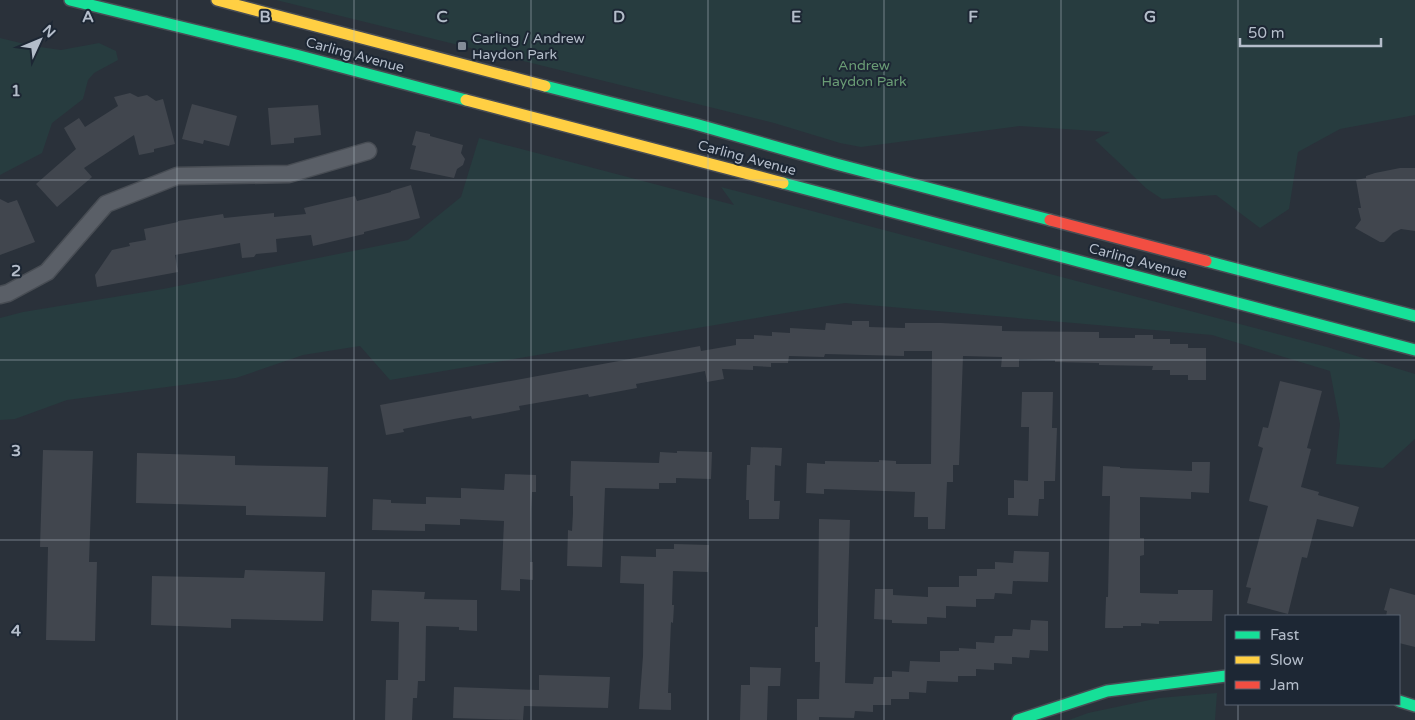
<svg xmlns="http://www.w3.org/2000/svg" width="1415" height="720" font-family="'Varela Round',sans-serif">
  <rect width="100%" height="100%" fill="#2a313a"/>
  <g fill="#273c3f">
    <path d="M276,0H1415V115L1340,129L1298,152L1289,209L1260,228L1216,195L1162,199L1147,189L1095,140L1110,132L1020,126L861,147L840,143L774,123Z"/>
    <path d="M0,38L33,46L61,50L99,43L116,51L118,60L94,73L88,80L83,99L52,123L42,153L0,175Z"/>
    <path d="M479,138L734,205L721,187L1327,347L1415,374V439L1383,468L1336,464L1340,424L1330,371L1212,335L845,303L390,380L360,346L303,355L236,378L67,400L15,419L0,420V318L23,312L163,289L408,240L461,197Z"/>
    <path d="M1217,693L1215,720H1069L1088,713L1159,698Z"/>
  </g>
  <g fill="#41464e">
    <path d="M130,93L138,97L147,95L156,101L163,99L175,144L154,149V152L139,155L134,135L84,168L92,177L57,207L36,184L76,149L64,128L79,118L85,127L118,106L114,97Z"/>
    <path d="M192,104L237,116L229,146L204,140L203,144L182,139Z"/>
    <path d="M318,105L321,135L294,138V143L271,145L268,108Z"/>
    <path d="M416,131L430,134V136L463,145L461,153L465,159L463,165L457,169L454,178L410,169L416,146L412,145Z"/>
    <path d="M1400,168H1415V231L1401,229L1393,233L1384,242H1380L1355,228L1361,220L1358,208H1361L1356,180L1366,178V176L1375,173Z"/>
    <path d="M411,185L420,218L364,232V234L313,246L311,235L276,239L277,252L256,254L254,257L242,258L240,243L175,255L178,272L97,287L95,275L112,250L130,246L129,243L146,240L144,229L178,222V221L223,214L224,218L274,213V217L306,214L304,208L355,196L357,201L391,192V191Z"/>
    <path d="M0,199L8,203L17,200L35,242L0,255Z"/>
    <path d="M852,321H869V327L905,328V323H941L1002,326V331L1099,332V338H1135V335H1153V339H1170V344H1188V348H1206V380H1188V375H1170V370H1152L1153,366L1099,365V363L1055,362V360L1019,359V367H1001L1002,357L963,356L959,465H953V482H947L945,529H928V517H914L915,492L824,489V494L806,493L807,463L825,464V461L879,462V460L896,461V464H931L932,351H904V356L825,354L824,357L789,356L788,363H771V367L753,366V370L722,369L724,379L707,382L705,371L636,384L637,388L589,397L588,394L519,406L520,410L472,419L471,416L454,419L403,429L404,432L386,435L380,405L700,346L701,351L736,345V339H754V335L772,336V332L790,333V328L825,330L826,323L852,325Z"/>
    <path d="M1280,381L1322,391L1307,448L1311,449L1301,487L1319,492L1318,495L1359,507L1353,527L1317,519L1307,558L1302,557L1288,614L1247,603L1251,588L1246,587L1268,506L1249,501L1250,496L1263,448L1258,446L1263,427L1268,428Z"/>
    <path d="M1022,392H1053L1052,428H1057L1055,481H1044V499H1039L1038,516L1008,515V498H1014V480L1028,481L1029,427H1021Z"/>
    <path d="M751,447L782,448L781,466L775,465L774,501H780L779,519H749V500H746L747,465H750Z"/>
    <path d="M43,450L93,451L89,562H97L95,641L46,640L48,547H40Z"/>
    <path d="M677,451L712,452L711,479L676,478V483H659V489L605,488L602,567L567,566L568,530L572,531L573,513V496H570L571,461L659,463L660,452L677,453Z"/>
    <path d="M137,453L235,456V465L328,467L326,517L246,515V506L136,503Z"/>
    <path d="M1192,462H1210L1209,493L1191,492V499L1140,497V538H1144V555L1140,556V593L1178,594V590H1213L1212,621H1159V624L1141,623V626H1123V628H1105L1106,597H1108L1110,496H1102L1103,466L1120,467V468L1192,471Z"/>
    <path d="M505,474L536,475V492H532L531,509L530,562H533V580L520,579V591L501,590L504,521L460,519V525L425,524V531L372,530L373,499L391,500V503L426,504V497L461,498V488L504,490Z"/>
    <path d="M819,519L850,520L845,683L873,684L874,677H892V671L909,672L910,661L940,662V651H959V648L976,649V642L994,643L995,636H1012L1013,629L1030,630L1031,620L1048,621V651L1030,650L1029,658L1012,657V664L994,663V670L976,669V676H958V682L927,681L926,693L909,692V699H891V705H873V712L855,711L854,718L819,717V720H797V699H819L820,662H815V627H818V609Z"/>
    <path d="M674,544L709,545L708,572L673,571L672,605H674L673,623L671,622L668,693H671V710L639,709L643,656L644,584L620,583L621,556L656,557V549H674Z"/>
    <path d="M1014,551L1049,552L1048,582L1013,581L1012,594L995,593L994,599H976V607L946,606V618L927,617V624L892,623V620L874,619L875,589H893V595L928,597V587H959V576H977V569H995V562L1013,563Z"/>
    <path d="M245,570L325,572L323,621L231,619V628L151,625L152,576L244,578Z"/>
    <path d="M1390,588L1415,595V647L1399,643V616H1386L1387,611L1384,610Z"/>
    <path d="M372,590L425,592L424,599L477,600V631L459,630V627L426,626L425,681H418L417,698H413L412,720H385L386,680H398L399,622L371,621Z"/>
    <path d="M750,667L781,668L780,686H768L767,720H740L741,685H750Z"/>
    <path d="M539,675L610,677L608,708L524,706L523,720L453,718L454,687L539,690Z"/>
  </g>
  <g fill="none" stroke-linecap="round" stroke-linejoin="round">
    <defs>
      <path id="street" d="M0,295L8,293L47,272L106,204L177,176L289,174L368,151"/>
      <g id="fast">
        <path d="M70,0L296,55L466,100"/>
        <path d="M545,86L695,124L836,164L1050,220"/>
        <path d="M783,183L1415,350"/>
        <path d="M1206,261L1415,316"/>
        <path d="M1399,701L1415,706"/>
        <path d="M1018,720L1107,691L1226,676"/>
      </g>
      <g id="slow">
        <path d="M217,0L545,86"/>
        <path d="M466,100L783,183"/>
      </g>
      <path id="jam" d="M1050,220L1206,261"/>
    </defs>
    <use href="#street" stroke="#484d54" stroke-width="19"/>
    <use href="#fast" stroke="#484d54" stroke-width="14"/>
    <use href="#slow" stroke="#484d54" stroke-width="14"/>
    <use href="#jam" stroke="#484d54" stroke-width="14"/>
    <use href="#street" stroke="#5a5f67" stroke-width="16"/>
    <use href="#fast" stroke="#16e098" stroke-width="11"/>
    <use href="#slow" stroke="#ffcf43" stroke-width="11"/>
    <use href="#jam" stroke="#f24e42" stroke-width="11"/>
  </g>
  <path fill="none" stroke="#b4bdca" stroke-width="1" stroke-opacity="0.55" d="M177,0V720M354,0V720M531,0V720M708,0V720M884,0V720M1061,0V720M1238,0V616M0,180H1415M0,360H1415M0,540H1415M1238,704V720"/>
  <rect fill="#848c98" stroke="#1d2734" stroke-width="2" x="457" y="41" width="10" height="10" rx="2.5"/>
  <g text-anchor="middle" dominant-baseline="central" stroke-width="4" stroke-linejoin="round" paint-order="stroke">
    <g font-size="14" fill="#b4bdca" stroke="#1d2734" text-anchor="start">
      <text x="472" y="38">Carling / Andrew<tspan x="472" dy="16">Haydon Park</tspan></text>
    </g>
    <g font-size="14" fill="#b4bdca" stroke="#1d2734">
      <text transform="translate(355 55) rotate(15)">Carling Avenue</text>
      <text transform="translate(747 158) rotate(15)">Carling Avenue</text>
      <text transform="translate(1138 261) rotate(15)">Carling Avenue</text>
    </g>
    <g font-size="14" fill="#6a9c75" stroke="#1d2734">
      <text x="864" y="65">Andrew<tspan x="864" dy="16">Haydon Park</tspan></text>
    </g>
  </g>
  <g font-size="16" text-anchor="middle" font-weight="bold" fill="#b4bdca" stroke="#1d2734" stroke-width="4" stroke-linejoin="round" paint-order="stroke">
    <text x="88" y="22">A</text>
    <text x="265" y="22">B</text>
    <text x="442" y="22">C</text>
    <text x="619" y="22">D</text>
    <text x="796" y="22">E</text>
    <text x="973" y="22">F</text>
    <text x="1150" y="22">G</text>
    <text x="16" y="96">1</text>
    <text x="16" y="276">2</text>
    <text x="16" y="456">3</text>
    <text x="16" y="636">4</text>
  </g>
  <rect x="1225" y="615" width="175" height="90" fill="#1d2734" stroke="#596370"/>
  <rect x="1235" y="631" width="25" height="8" fill="#16e098" stroke="#596370"/>
  <text x="1270" y="640" font-size="15" fill="#b4bdca">Fast</text>
  <rect x="1235" y="656" width="25" height="8" fill="#ffcf43" stroke="#596370"/>
  <text x="1270" y="665" font-size="15" fill="#b4bdca">Slow</text>
  <rect x="1235" y="681" width="25" height="8" fill="#f24e42" stroke="#596370"/>
  <text x="1270" y="690" font-size="15" fill="#b4bdca">Jam</text>
  <g transform="translate(40 40) rotate(46)" stroke="#1d2734" stroke-width="4" paint-order="stroke">
  <path d="M0-4L9 19L0 12L-9 19Z" fill="#b4bdca"/>
  <text y="-8" font-size="14" font-weight="bold" text-anchor="middle" fill="#b4bdca">N</text>
  </g>
  <path d="M1240 38v8h141v-8" fill="none" stroke="#b4bdca" stroke-width="2.5"/>
  <text x="1248" y="38" font-size="15" fill="#b4bdca" stroke="#1d2734" stroke-width="4" paint-order="stroke">50 m</text>
</svg>
